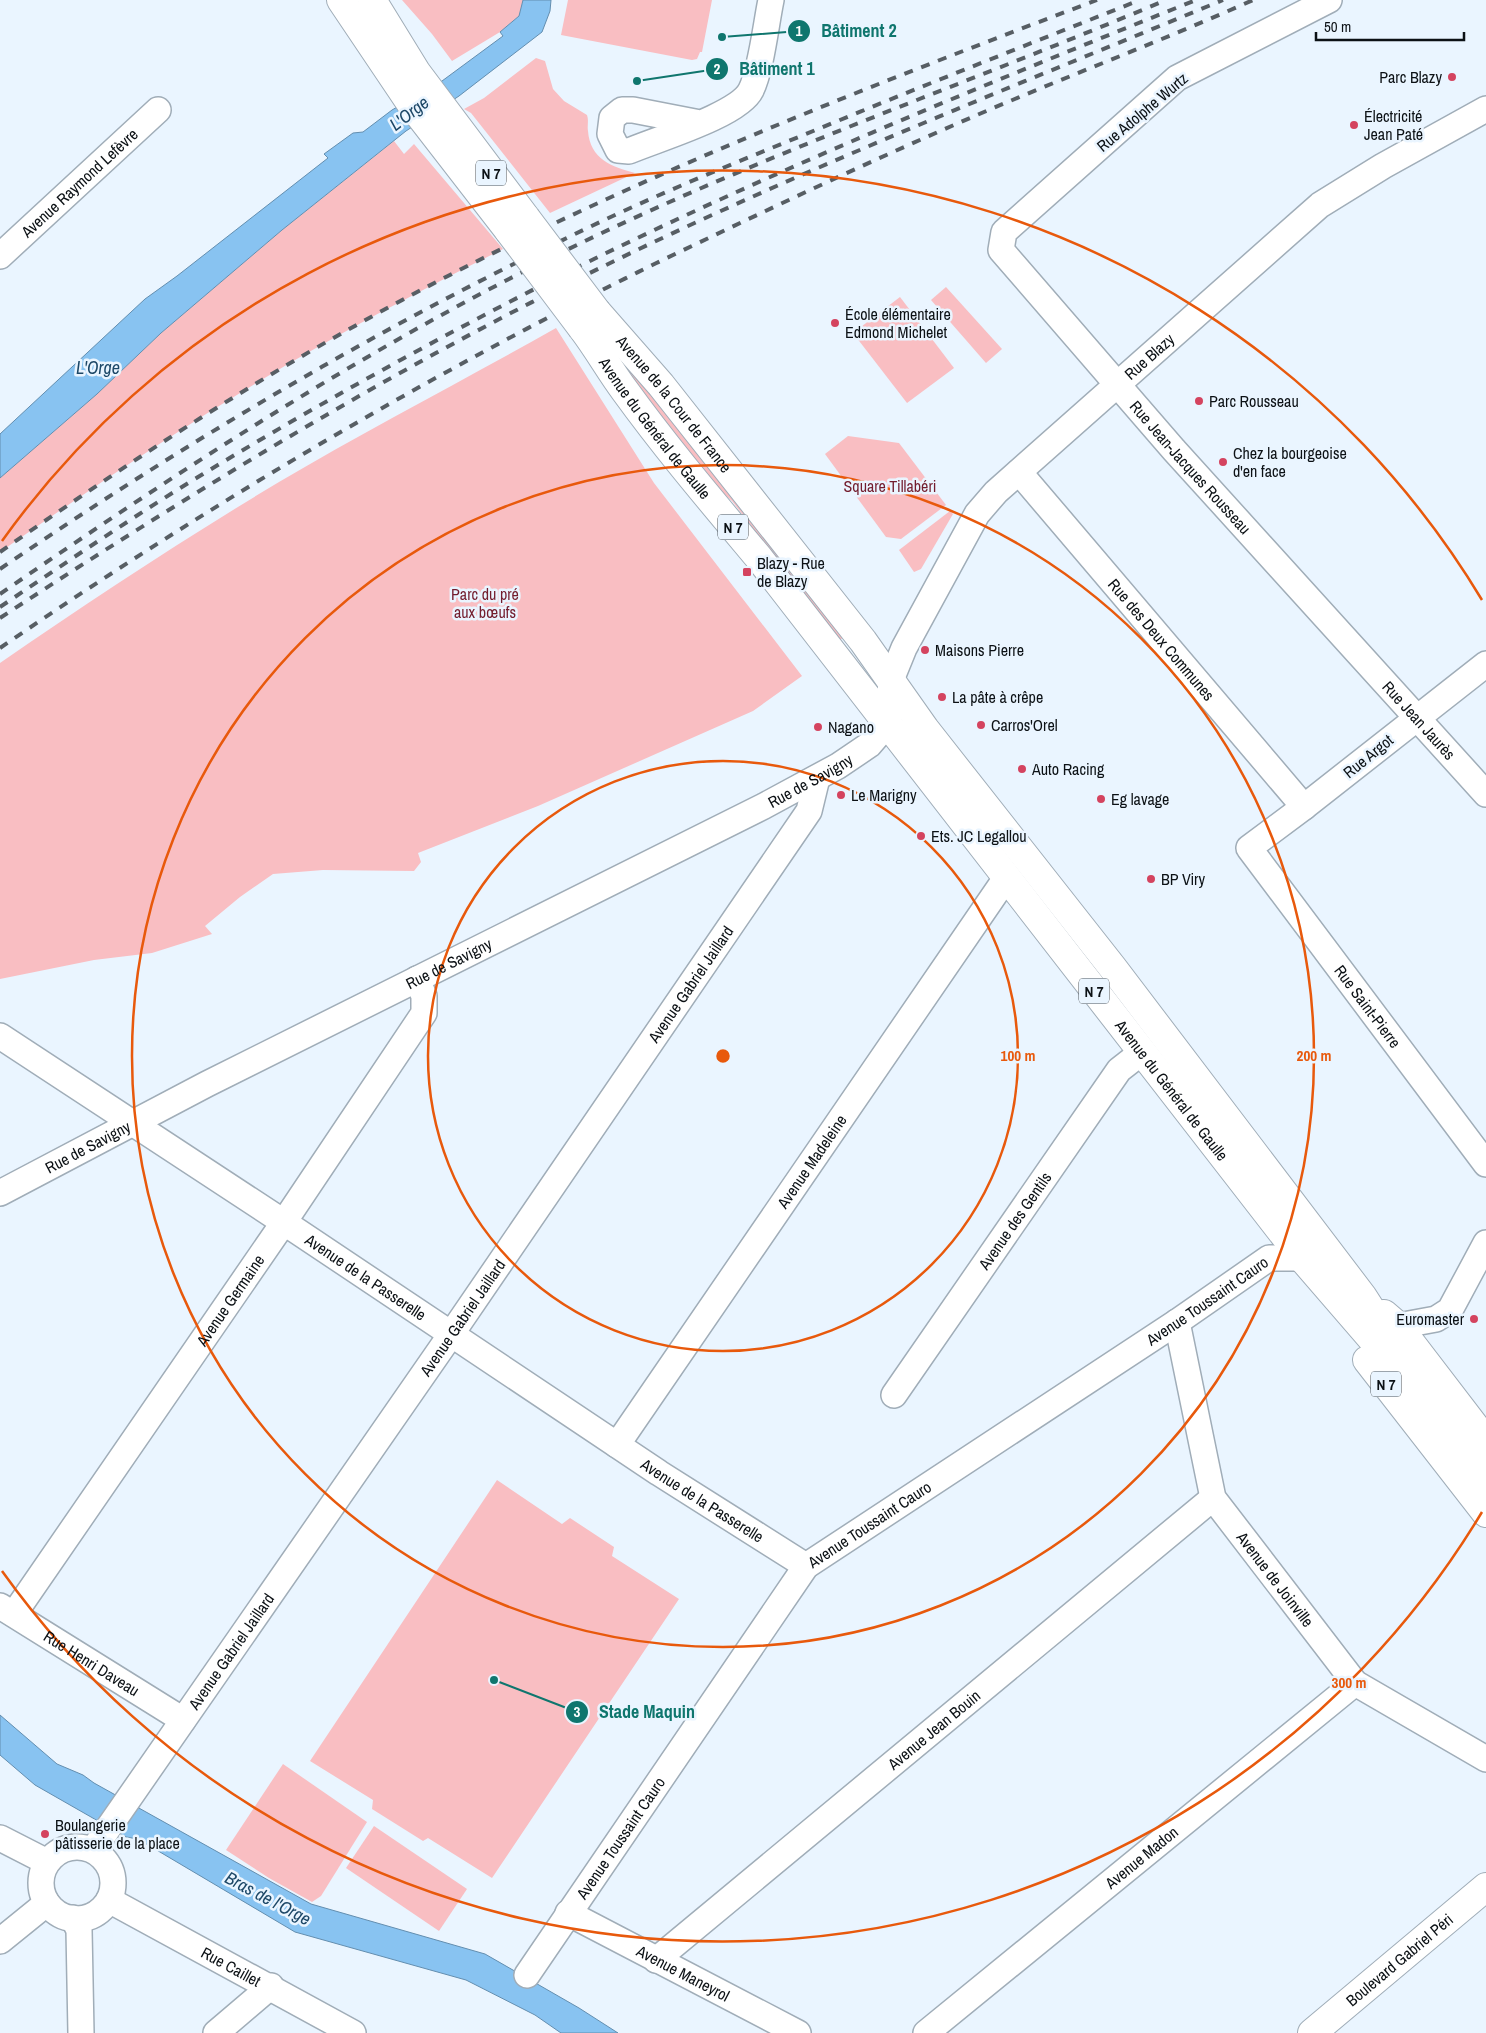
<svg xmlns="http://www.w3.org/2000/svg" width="1486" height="2033" font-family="'Archivo Narrow',sans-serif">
  <rect width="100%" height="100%" fill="#eaf5ff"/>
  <g fill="#f9bec2">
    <path d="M402,0H523L519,16L500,32L452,61L432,34Z"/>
    <path d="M568,0H712L702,52H700L697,59L692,60L561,35Z"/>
    <path d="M536,58L545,61L553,89L564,101L587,115C589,121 587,126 588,131C590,159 612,167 635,173L550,213L471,113L464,109L484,98Z"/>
    <path d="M394,141L404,154L414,144L503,249C422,290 341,332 263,379C173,433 86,492 0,552V478L97,394L161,333L282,230Z"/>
    <path d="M946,287L1002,349L986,363L931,300Z"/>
    <path d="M900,297L954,368L907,403L853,333Z"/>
    <path d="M556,328L654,483L802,676L753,711L538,806L418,853L421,862L414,871L323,870L273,874L240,897L205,926L212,934L152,953L94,960L0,979V663C91,600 184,539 279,482C370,428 464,380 556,328Z"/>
    <path d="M603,334L846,635L840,640L732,501L702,474L666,430Z"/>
    <path d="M848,436L899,443L946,505L901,539L886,537L825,454Z"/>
    <path d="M950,511L953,514L921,569L914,572L899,550Z"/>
    <path d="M497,1480L562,1524L570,1518L614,1547L612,1556L679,1599L492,1878L428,1838L423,1841L372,1809L373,1800L310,1761Z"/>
    <path d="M283,1764L367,1822L321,1896L312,1902L269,1878L226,1850Z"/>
    <path d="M374,1826L467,1889L439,1931L346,1868Z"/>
  </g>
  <g fill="#88c3f1" stroke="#638eaf">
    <path d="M523,0H551L550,11L542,32L459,96L406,131L282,230L161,333L97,394L0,478V434L145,299L177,276L328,158L324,154L353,133L363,132L392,110L442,81L503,36L500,32L519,16Z"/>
    <path d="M0,1715L57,1764L83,1775L94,1783L311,1904L485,1954L579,2008L618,2033H561L535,2015L466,1980L295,1932L138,1839L126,1837L35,1785L0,1755Z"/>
  </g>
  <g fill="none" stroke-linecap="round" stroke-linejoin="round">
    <defs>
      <g id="minor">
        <path id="s1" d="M1329,0L1177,78L1004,232L1001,250L1174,450L1486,794"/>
        <path d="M700,123L633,110H622L612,118L610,134L618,150L629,151C657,139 739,115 751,90C761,70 766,24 771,0"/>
        <path id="s2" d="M0,256L158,110"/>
        <path id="s3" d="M1019,472L1304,807"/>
        <path id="s4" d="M1486,664L1304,807L1249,848L1486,1164"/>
        <path id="s5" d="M0,1036L297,1231L659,1473L806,1566"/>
        <path id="s6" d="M0,1193L207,1084L764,806L838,766L869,745L888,723L891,680L904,648L977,514L996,492L1320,205L1383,166L1486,109"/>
        <path id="s7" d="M1177,1322L1213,1498L1355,1683L1486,1759"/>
        <path d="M1398,1326L1436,1319L1450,1310L1486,1243"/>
        <path id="s8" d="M894,1395L1119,1070L1142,1052"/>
        <path id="s9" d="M617,1445L1006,878"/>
        <path id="s10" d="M0,1606L183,1720"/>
        <path id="s11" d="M14,1614L284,1222L424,1013V996L417,979"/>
        <path d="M0,1838L47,1862"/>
        <circle cx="77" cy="1883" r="36"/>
        <path id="s12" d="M93,1850L452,1333L809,811L817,778"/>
        <path id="s13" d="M109,1900L353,2033"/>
        <path id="s14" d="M568,1913L798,2033"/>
        <path d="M73,1918L79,1930L81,2033"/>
        <path d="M0,1941L47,1903"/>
        <path id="s15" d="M656,1960L1213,1498"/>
        <path id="s16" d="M527,1975L806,1566L1177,1322L1269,1258H1302"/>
        <path d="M216,2033L271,1986"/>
        <path id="s17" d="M926,2033L1355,1683"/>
      </g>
      <g id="major">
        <path d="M341,0L413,107L509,231"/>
        <path d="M372,0L417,73L526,218"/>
        <path id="s18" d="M597,312L661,385L863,641L925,729L1113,968L1363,1297L1390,1339"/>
        <path id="s19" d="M582,328C598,349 610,371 625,391C667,449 713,503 759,558L1302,1258L1442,1420L1486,1477"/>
        <path d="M1384,1314L1398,1326L1486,1441"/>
        <path d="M1367,1360L1486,1513"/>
        <path id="s20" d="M1312,2033L1486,1887"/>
      </g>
    </defs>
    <use href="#minor" stroke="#a0adb8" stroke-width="28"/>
    <use href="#major" stroke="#a0adb8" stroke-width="30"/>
    <use href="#minor" stroke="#fff" stroke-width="25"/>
    <use href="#major" stroke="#fff" stroke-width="28"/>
    <g stroke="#575e64" stroke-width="4" stroke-dasharray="9 9" stroke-linecap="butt">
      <path d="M0,552C112,474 225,399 344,332C583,197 840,97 1097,0"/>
      <path d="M0,569C182,445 372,331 571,236C648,198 727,166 806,134C917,88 1029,44 1140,0"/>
      <path d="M0,594C186,466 377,341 581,243C771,151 972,82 1166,0"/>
      <path d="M0,607C67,562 134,516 203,474C330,397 461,325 594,259C790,163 994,81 1196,0"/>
      <path d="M0,618C194,491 393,369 602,267C804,168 1015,86 1223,0"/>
      <path d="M0,648C226,493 464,353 713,236C811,189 910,143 1010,101C1091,67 1173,36 1253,0"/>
    </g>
    <defs>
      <g id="major-bridge">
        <path d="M526,218L597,312"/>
        <path d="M509,231L582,328"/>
      </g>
    </defs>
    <use href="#major-bridge" stroke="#a0adb8" stroke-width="30" stroke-linecap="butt"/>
    <use href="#major-bridge" stroke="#fff" stroke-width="28"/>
  </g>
  <g fill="none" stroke="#e8590c" stroke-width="2.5">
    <circle cx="723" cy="1056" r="295"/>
    <circle cx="723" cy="1056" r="591"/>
    <path d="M1482 1512A886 886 0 0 1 2 1571M2 541A886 886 0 0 1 1482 600"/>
  </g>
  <g fill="#d4435f" stroke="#eaf5ff" stroke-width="2">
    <circle cx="1452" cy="77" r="5"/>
    <circle cx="1354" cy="125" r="5"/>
    <circle cx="835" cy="323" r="5"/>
    <circle cx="1199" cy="401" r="5"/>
    <circle cx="1223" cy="462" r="5"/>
    <rect x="742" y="567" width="10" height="10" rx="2.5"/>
    <circle cx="925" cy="650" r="5"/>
    <circle cx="942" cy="697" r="5"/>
    <circle cx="981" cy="725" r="5"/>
    <circle cx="818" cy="727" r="5"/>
    <circle cx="1022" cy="769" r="5"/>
    <circle cx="841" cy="795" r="5"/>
    <circle cx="1101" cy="799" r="5"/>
    <circle cx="921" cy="836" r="5"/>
    <circle cx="1151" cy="879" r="5"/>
    <circle cx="1474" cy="1319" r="5"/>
    <circle cx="45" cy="1834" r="5"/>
  </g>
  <g text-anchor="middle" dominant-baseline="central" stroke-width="5" stroke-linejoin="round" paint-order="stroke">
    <g fill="#eaf5ff" stroke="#4f555b" stroke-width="1">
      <rect x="476" y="160.5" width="30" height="25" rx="4"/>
      <rect x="718" y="514.5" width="30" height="25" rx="4"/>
      <rect x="1079" y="978.5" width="30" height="25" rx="4"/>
      <rect x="1371" y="1371.5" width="30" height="25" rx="4"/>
    </g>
    <g font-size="15" font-weight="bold" fill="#0c1115">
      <text x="491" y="173">N 7</text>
      <text x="733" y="527">N 7</text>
      <text x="1094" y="991">N 7</text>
      <text x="1386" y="1384">N 7</text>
    </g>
    <g font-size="16" fill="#0c1115" stroke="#eaf5ff" text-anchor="start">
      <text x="1442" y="77" text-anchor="end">Parc Blazy</text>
      <text x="1364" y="116">Électricité<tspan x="1364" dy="18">Jean Paté</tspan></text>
      <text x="845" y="314">École élémentaire<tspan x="845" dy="18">Edmond Michelet</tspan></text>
      <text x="1209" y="401">Parc Rousseau</text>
      <text x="1233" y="453">Chez la bourgeoise<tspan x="1233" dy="18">d'en face</tspan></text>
      <text x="757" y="563">Blazy - Rue<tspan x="757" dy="18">de Blazy</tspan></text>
      <text x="935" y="650">Maisons Pierre</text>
      <text x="952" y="697">La pâte à crêpe</text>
      <text x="991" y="725">Carros'Orel</text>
      <text x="828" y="727">Nagano</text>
      <text x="1032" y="769">Auto Racing</text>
      <text x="851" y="795">Le Marigny</text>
      <text x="1111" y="799">Eg lavage</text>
      <text x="931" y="836">Ets. JC Legallou</text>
      <text x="1161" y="879">BP Viry</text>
      <text x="1464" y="1319" text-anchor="end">Euromaster</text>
      <text x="55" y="1825">Boulangerie<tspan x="55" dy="18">pâtisserie de la place</tspan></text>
    </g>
    <g font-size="16" fill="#0c1115" stroke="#eaf5ff">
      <text transform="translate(1142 112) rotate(-40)">Rue Adolphe Wurtz</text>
      <text stroke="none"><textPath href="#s2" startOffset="108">Avenue Raymond Lefèvre</textPath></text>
      <text stroke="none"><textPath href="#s6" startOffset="1471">Rue Blazy</textPath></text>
      <text stroke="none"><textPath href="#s18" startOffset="120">Avenue de la Cour de France</textPath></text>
      <text stroke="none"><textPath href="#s19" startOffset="124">Avenue du Général de Gaulle</textPath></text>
      <text stroke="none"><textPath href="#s1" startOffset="709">Rue Jean-Jacques Rousseau</textPath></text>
      <text stroke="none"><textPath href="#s3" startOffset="220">Rue des Deux Communes</textPath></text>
      <text stroke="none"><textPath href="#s1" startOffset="1050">Rue Jean Jaurès</textPath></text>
      <text transform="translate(1368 756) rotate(-39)">Rue Argot</text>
      <text stroke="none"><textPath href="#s6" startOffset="909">Rue de Savigny</textPath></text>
      <text stroke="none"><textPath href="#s6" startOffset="504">Rue de Savigny</textPath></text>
      <text stroke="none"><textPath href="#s12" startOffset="1052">Avenue Gabriel Jaillard</textPath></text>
      <text stroke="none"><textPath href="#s4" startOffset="498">Rue Saint-Pierre</textPath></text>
      <text stroke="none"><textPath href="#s19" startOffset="964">Avenue du Général de Gaulle</textPath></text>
      <text stroke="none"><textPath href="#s6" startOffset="99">Rue de Savigny</textPath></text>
      <text stroke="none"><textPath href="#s9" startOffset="344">Avenue Madeleine</textPath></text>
      <text stroke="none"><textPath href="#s8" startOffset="212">Avenue des Gentils</textPath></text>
      <text stroke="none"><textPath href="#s5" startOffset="438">Avenue de la Passerelle</textPath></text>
      <text stroke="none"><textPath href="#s11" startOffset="381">Avenue Germaine</textPath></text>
      <text stroke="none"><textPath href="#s16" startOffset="976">Avenue Toussaint Cauro</textPath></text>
      <text stroke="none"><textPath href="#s12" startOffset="648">Avenue Gabriel Jaillard</textPath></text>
      <text stroke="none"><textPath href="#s5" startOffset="842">Avenue de la Passerelle</textPath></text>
      <text stroke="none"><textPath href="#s16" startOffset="571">Avenue Toussaint Cauro</textPath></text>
      <text stroke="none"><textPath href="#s7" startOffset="282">Avenue de Joinville</textPath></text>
      <text stroke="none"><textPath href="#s12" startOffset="242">Avenue Gabriel Jaillard</textPath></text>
      <text stroke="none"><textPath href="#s10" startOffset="108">Rue Henri Daveau</textPath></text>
      <text stroke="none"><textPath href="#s15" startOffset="361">Avenue Jean Bouin</textPath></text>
      <text stroke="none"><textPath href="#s16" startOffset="166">Avenue Toussaint Cauro</textPath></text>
      <text stroke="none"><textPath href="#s17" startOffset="278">Avenue Madon</textPath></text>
      <text stroke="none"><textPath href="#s20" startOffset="114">Boulevard Gabriel Péri</textPath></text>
      <text stroke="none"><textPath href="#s13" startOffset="139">Rue Caillet</textPath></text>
      <text stroke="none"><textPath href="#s14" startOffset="130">Avenue Maneyrol</textPath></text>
    </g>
    <g font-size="16" fill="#731d2e" stroke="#eaf5ff">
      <text x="890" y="486">Square Tillabéri</text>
      <text x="485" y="594">Parc du pré<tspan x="485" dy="18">aux bœufs</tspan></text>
    </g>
    <g font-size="18" font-style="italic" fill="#1c4767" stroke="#eaf5ff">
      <text transform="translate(409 113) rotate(-37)">L'Orge</text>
      <text x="98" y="367">L'Orge</text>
      <text transform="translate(268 1898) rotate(28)">Bras de l'Orge</text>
    </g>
  </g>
  <circle cx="723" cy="1056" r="8" fill="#e8590c" stroke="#eaf5ff" stroke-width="2.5"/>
  <g font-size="15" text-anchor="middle" font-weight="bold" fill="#e8590c" stroke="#eaf5ff" stroke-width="5" stroke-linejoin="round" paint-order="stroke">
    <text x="1018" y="1061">100 m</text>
    <text x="1314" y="1061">200 m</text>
    <text x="1349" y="1688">300 m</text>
  </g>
  <path fill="none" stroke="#0f766e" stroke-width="2" d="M722 37L799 31M637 81L717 69M494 1680L577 1712"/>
  <g fill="#0f766e" stroke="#eaf5ff" stroke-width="2">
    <circle cx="722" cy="37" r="5"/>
    <circle cx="637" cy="81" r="5"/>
    <circle cx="494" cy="1680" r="5"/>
    <circle cx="799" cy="31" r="12"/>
    <circle cx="717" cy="69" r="12"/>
    <circle cx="577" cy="1712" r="12"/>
  </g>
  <g font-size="15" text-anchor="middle" font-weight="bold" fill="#fff">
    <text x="799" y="36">1</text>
    <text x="717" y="74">2</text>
    <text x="577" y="1717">3</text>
  </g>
  <g font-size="18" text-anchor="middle" font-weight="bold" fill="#0f766e" stroke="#eaf5ff" stroke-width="5" stroke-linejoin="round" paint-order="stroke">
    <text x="859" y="37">Bâtiment 2</text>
    <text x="777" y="75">Bâtiment 1</text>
    <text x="647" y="1718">Stade Maquin</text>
  </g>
  <path d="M1316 32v8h148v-8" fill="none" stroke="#0c1115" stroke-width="2.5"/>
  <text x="1324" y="32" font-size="15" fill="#0c1115" stroke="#eaf5ff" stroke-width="4" paint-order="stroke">50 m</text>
</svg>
